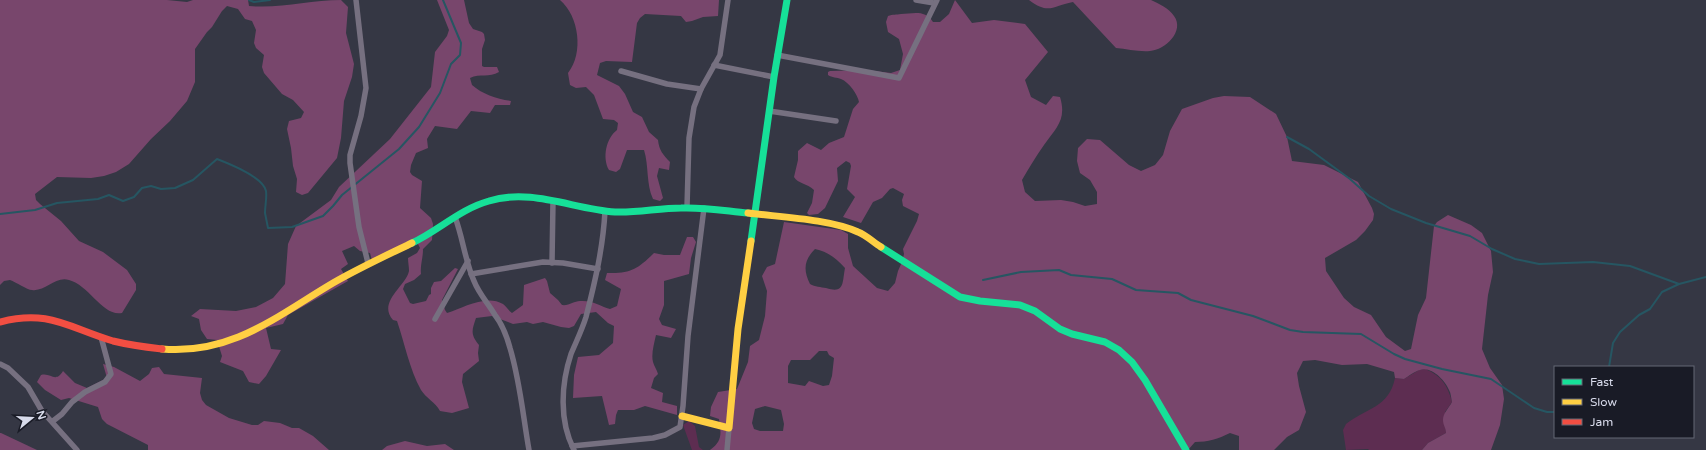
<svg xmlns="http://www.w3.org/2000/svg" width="1706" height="450" font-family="'Varela Round',sans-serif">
  <rect width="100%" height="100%" fill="#353744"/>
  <g fill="#5d2d51">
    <path d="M1425,369C1441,375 1448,386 1452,402L1445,412L1446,433L1428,443L1422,450H1369L1368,449L1346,450L1343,430L1346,424C1366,408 1389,408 1395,378L1404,379L1419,370Z"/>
    <path d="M689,421L695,426L699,447L703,450H710H692L683,425Z"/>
  </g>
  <g fill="#78466c" fill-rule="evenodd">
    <path d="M0,0H167L187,2L193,0H248L249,6C280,9 310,0 341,0L348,7L346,33L354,64L352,77L344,101L341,138L337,158L308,193L302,195L296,192L297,179L293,166L291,148L287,129L289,121L301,118L304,112L293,100L282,94L264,73L262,67L264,55L256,48L254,43L256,30L252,21L245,19L238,9L227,6L222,11L212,27L207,32L195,49V82L187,101L170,121L151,139L129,164L116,172L104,176L91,178L57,177L35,194L36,200L40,204L61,221L79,241L103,252L127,270L136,284V290L122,313C103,317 89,285 69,280C55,276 45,292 32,290C27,290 16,282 10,280L4,281L0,285Z"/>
    <path d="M437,0H464L469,23L473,29L482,32L484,34L485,40L482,49V66L484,67H497L499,72C489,78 480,73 470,78L472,85C482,94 497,99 511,101L510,105H495L490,113L471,111L457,129L435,126L427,139L428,148L416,153L411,165L410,172L412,175L422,181L420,208L431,218L433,224L432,240L423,249C423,259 420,265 421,274L414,280L405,284L403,289L410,303L413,304L426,301L429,295L431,294V288L434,282L441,281L455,268L458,269L442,300L445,310L447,313C463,308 486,294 503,304C506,306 508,310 512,313L523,305L524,285L545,278L547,281L550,293L558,300L562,305C569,306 574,301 580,301C592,300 600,306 610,309L617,306L621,289L605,280L607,273C630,274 638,269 654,253L664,255H680L687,237H693L696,242L691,258L689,274L664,281V305L659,319L662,325L676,329L671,338L656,335C654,344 651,354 653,362C654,366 657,370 658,374L654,378L651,388L663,393L662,402L677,406V415L645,406L634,410H618L616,415L615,424L609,425L602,396L573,398L574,375L578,357L599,355L613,343L614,326L608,323L596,312L581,314L574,326L569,328L561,327L543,322L533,324L527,322L513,324L492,316L476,318C472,330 470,334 479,345L478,353L479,361L463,374L462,382L469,408L452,413L440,411C435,402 426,398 421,390C409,368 405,344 397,321L393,320C377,302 406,286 409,271C409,267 408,262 408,258L417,253L420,248L418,244L373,264L370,253L360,251L354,246L342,251L348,264L341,269L348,281L288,315L283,324L266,328L271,349L281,350L266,376L259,384L249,382L243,371L220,362L222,356L217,340L207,339L201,330L199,319L191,316L200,309L236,311L256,307L273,298L285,284L288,244L296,226L331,200L339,187L390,139L431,87L435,52L447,36L449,30Z"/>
    <path d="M560,0H719L718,16L703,17L692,21L686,22L681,16L645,14L640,18L637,23L632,62L606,61L600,63L597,75L619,86L625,94L633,112L642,117L649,132L658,140C659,150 663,155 670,162L669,170L659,168L657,176L663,198L660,201L653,199C646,184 649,166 644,150H627L620,169L616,172L609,170C602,158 606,138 617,130L618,123L614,120L603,119L594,95L586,87L576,88L570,85L568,73C584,53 579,16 560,0Z"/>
    <path d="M955,0L972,23L994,20L1025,24L1048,52L1025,80L1031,97L1046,105L1053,96L1060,97C1067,120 1056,128 1044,145C1036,156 1029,168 1022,180L1025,192L1035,201L1061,200L1073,202L1085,206L1097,204V192L1090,180L1080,173L1077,161L1078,148L1087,139L1100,140L1129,165L1141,171L1155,165L1163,155L1170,131L1182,109L1213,98L1224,96L1250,97L1276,114L1287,137L1292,161L1324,165L1358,182L1372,208L1374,214L1373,220L1365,231L1356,240L1325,258L1326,271L1344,298L1354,307L1371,315L1386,337L1405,351L1411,349L1418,315L1426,298L1434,226L1437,222L1448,215L1471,225L1482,233L1491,251L1493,272L1488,295L1482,349L1490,368L1502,385L1504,399L1500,425L1491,450H1422L1428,443L1446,433C1446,428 1443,425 1443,420C1443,413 1449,408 1452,402C1451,398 1451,393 1449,390C1445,380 1431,366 1420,370C1415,371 1409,376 1404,379L1395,378L1394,372L1367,364L1342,365L1315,360L1303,361L1297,373L1299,386L1306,412L1299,430L1287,437L1274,450H1239V436L1230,433C1218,439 1208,442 1195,442L1188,450H710C723,441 721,433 719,419L710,416L711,407L718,392L737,389L748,362L750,346L759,340L765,316L767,291L762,276L767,267L775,264L784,222L841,230L848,234V248L853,266L877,288L888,291L895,283L898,271L902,262L904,254L903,249L917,221L919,214L903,206L902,200L904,194L893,188L890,189L882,198L873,202L861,223L843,217L855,197L847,189L851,166L850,163L846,161L837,168L838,181L825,208L818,214L809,215L807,213L812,203L814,190C807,183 798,184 794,177L798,160V151L807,143L821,150L829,143L844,137L853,109L859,102C858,95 849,82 841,79C837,77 832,78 828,75V72L830,71L867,70L891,73L900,70L903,54L899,39L888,32L886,22L888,16C893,14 896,15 901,14C912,14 925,9 933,22H940L949,14ZM815,249C828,252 836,258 845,268C842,283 845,294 826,288C821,287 815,287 810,284C803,270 804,260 815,249ZM819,351H827L829,355L834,358L832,376L829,385L823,386L809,381L805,386L788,383V366L791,360H810ZM765,406L781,410L784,424L783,431H760L754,429L752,423L755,409Z"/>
    <path d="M1029,0H1151C1159,4 1169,8 1174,16C1185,31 1165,50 1150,51C1139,52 1127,49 1116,48L1073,2C1052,6 1049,15 1029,0Z"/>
    <path d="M103,364L114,367L140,381L149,374L152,368L159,367L164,374L202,378L200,393L202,400L206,405L229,418L252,425H258L264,421L280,423L292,428H299L313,436L329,450H148V445L107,424L102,419L98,407L69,398L61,400L45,390L37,382L41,375C51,372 55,384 63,371L75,383L87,388L107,378Z"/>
    <path d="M0,433H1L37,450H0Z"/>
    <path d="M405,441L427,446L445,444L454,450H382L387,446Z"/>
  </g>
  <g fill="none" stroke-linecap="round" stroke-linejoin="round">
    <g stroke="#265662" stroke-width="2">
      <path d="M249,0L254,2L270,0"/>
      <path d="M1287,137L1309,149L1350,179L1369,196L1391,209L1426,223L1470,236L1492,249L1515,259L1539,264L1593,262L1630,266L1679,284L1706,277"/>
      <path d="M0,214L35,210L57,203L98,199L109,195L123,201L134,197L142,188L151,186L161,189L175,188L193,180L217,159C230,164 263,177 266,191C267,199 265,205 265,213C266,218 267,223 268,228L292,227L323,216L333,206L342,195L399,149L419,127L440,93L451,64L460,55L461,43L443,0"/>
      <path d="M983,280L1021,272L1059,270L1071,275L1112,279L1136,290L1178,293L1191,300L1253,316L1290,330L1303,332L1361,334L1394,354L1405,359L1442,369L1491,379L1534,408L1547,412H1555"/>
      <path d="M1609,367L1613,343L1620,332L1639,315L1650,309L1662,292L1679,284"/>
    </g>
    <g stroke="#767080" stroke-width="5.5">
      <path d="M356,0L366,88L361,116L350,155V163L359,227L368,263"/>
      <path d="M916,0L934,3"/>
      <path d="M777,55L899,78L937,0"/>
      <path d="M714,65L774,77"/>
      <path d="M621,71L667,84L701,89"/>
      <path d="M769,111L836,121"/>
      <path d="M687,207L689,138L694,107L701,89L720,55L728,0"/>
      <path d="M455,217C463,238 465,261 474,281C479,294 488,303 495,315C502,324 507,337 510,348C520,381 523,416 529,450"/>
      <path d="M552,263L553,201"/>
      <path d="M471,274L543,262L563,263L598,269"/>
      <path d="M435,319L468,261"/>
      <path d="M0,364L8,368L28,387L42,411L77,450"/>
      <path d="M53,421L62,414L72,402L85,392L105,382L111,374L101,337"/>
      <path d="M572,446L653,438L665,435L680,427L683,406L688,336L704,208"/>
      <path d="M574,450C559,421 561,384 571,354C576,342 582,330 586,317C595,282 603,248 605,211"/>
      <path d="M727,450L729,428"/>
    </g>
    <g stroke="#16e098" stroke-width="7">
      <path d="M751,241L774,77L787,0"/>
      <path d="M412,243C438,231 460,209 489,201C531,188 573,209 615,212C637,213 659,208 681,208C704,207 726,211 748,213"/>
      <path d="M881,247L960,297L980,301L1020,305L1035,311L1060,329L1072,334L1105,342L1119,350L1132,362L1145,380L1186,450"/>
    </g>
    <g stroke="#ffcf43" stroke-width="7">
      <path d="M748,213C779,217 830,219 858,232C866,235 873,242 881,247"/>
      <path d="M162,349C232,355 277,316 333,283C359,268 385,256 412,243"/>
      <path d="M682,416L729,428L738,329L751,241"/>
    </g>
    <path stroke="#f24e42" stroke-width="7" d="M0,322C49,309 69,328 113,341C129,345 145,347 162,349"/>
  </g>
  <rect x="1554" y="366" width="140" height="72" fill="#191b26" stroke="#656875"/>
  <rect x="1562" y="379" width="20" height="6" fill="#16e098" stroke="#656875"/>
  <text x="1590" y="386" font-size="12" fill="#d8dbeb">Fast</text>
  <rect x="1562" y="399" width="20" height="6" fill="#ffcf43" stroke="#656875"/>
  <text x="1590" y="406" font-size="12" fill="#d8dbeb">Slow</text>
  <rect x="1562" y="419" width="20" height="6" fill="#f24e42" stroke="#656875"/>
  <text x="1590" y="426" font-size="12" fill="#d8dbeb">Jam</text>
  <g transform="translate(32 418) rotate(72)" stroke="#191b26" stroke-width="3" paint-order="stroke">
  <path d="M0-3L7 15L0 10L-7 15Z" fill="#d8dbeb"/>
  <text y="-6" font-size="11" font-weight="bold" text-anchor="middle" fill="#d8dbeb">N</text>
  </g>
</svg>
